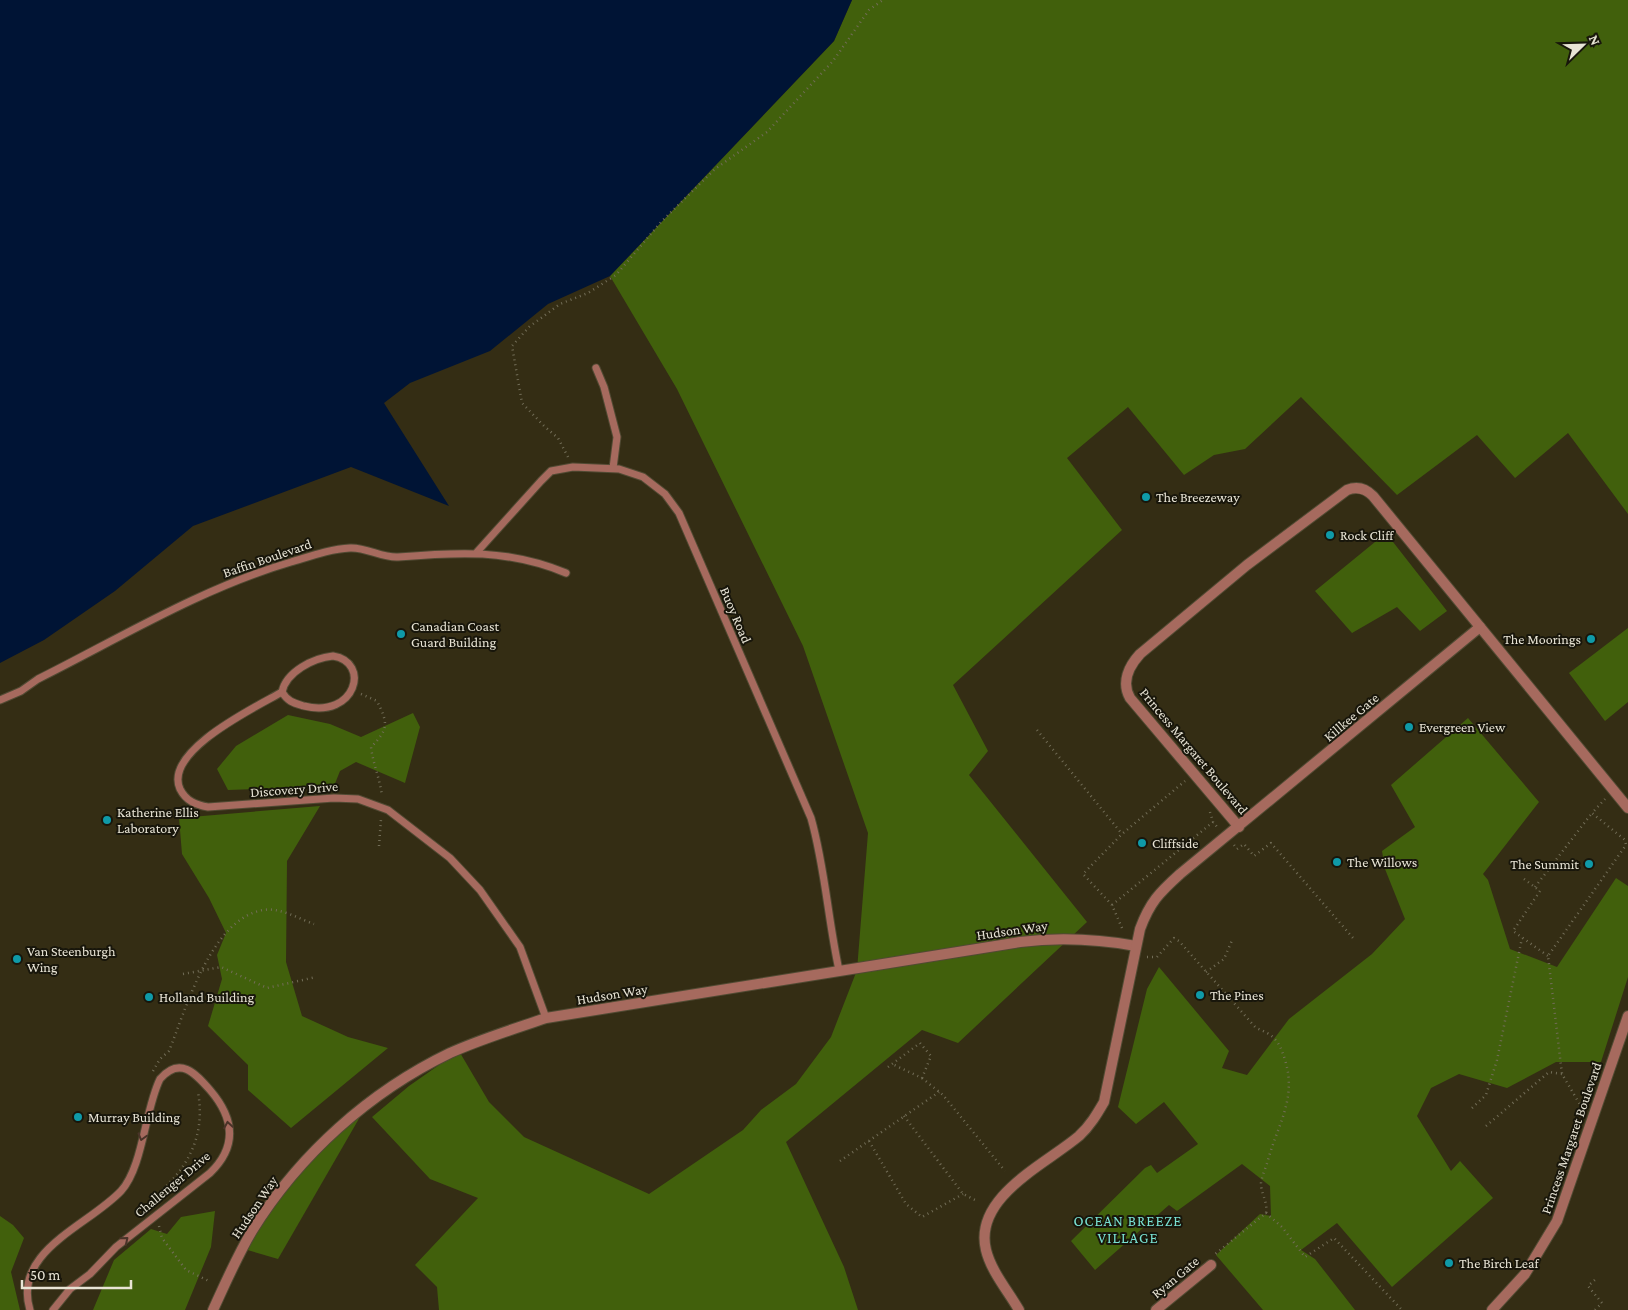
<svg xmlns="http://www.w3.org/2000/svg" width="1628" height="1310" font-family="'Crimson Pro',serif">
  <rect width="100%" height="100%" fill="#342d14"/>
  <g fill="#41600c">
    <path d="M852,0H1628V514L1568,433L1515,478L1477,435L1397,495L1301,397L1245,449L1214,455L1184,475L1128,407L1067,458L1122,530L953,685L988,751L969,775L1087,922L958,1043L922,1030L786,1142L844,1267L858,1310H439L437,1287L415,1265L478,1198L430,1179L372,1117L409,1086L459,1051L489,1102L524,1137L649,1194L743,1130L761,1110L796,1084L831,1037L857,970L868,833L803,646L677,389L610,276L834,41Z"/>
    <path d="M1386,533L1447,611L1420,631L1397,607L1352,633L1315,591Z"/>
    <path d="M1628,628V702L1605,721L1569,673Z"/>
    <path d="M413,713L420,727L405,783L356,762L340,771L334,786L228,790L217,769L236,746L288,715L330,724L361,737Z"/>
    <path d="M1468,718L1539,802L1483,874L1488,880L1510,949L1557,967L1616,878L1628,886V977L1601,1062H1556L1507,1088L1459,1074L1431,1088L1417,1116L1451,1171L1460,1161L1493,1198L1392,1287L1337,1223L1301,1250L1315,1259L1355,1310H1263L1216,1255L1260,1214L1271,1216L1270,1186L1242,1164L1177,1211L1169,1205L1095,1270L1071,1241L1145,1168L1151,1165L1157,1173L1198,1144L1164,1102L1136,1124L1118,1107L1147,989L1159,967L1229,1051L1222,1068L1247,1075L1289,1019L1372,954L1405,919L1385,869L1382,851L1415,827L1391,785Z"/>
    <path d="M320,806L287,861L286,962L302,1016L348,1037L388,1048L291,1128L248,1090V1065L208,1026L222,979L217,955L226,933L209,898L182,854L179,818Z"/>
    <path d="M368,1103L278,1259L244,1249L268,1208L318,1150Z"/>
    <path d="M215,1211L211,1247L185,1310H93L114,1260L151,1229L167,1234L181,1217Z"/>
    <path d="M0,1216L13,1225L24,1238L11,1272L20,1310H0Z"/>
  </g>
  <path fill="#001435" d="M0,0H852L834,41L610,276L548,304L490,351L410,383L384,403L449,506L351,467L193,526L115,591L44,640L0,663Z"/>
  <g fill="none" stroke-linecap="round" stroke-linejoin="round">
    <defs>
      <g id="lane">
        <path d="M596,368L604,387L617,437L613,468"/>
        <path d="M477,552L541,481L551,471L573,467L619,469L643,477L665,494L679,513L811,818C825,867 828,920 839,970"/>
        <path d="M333,656C371,662 356,719 304,706C294,703 288,702 282,692C286,672 313,658 333,656Z"/>
        <path d="M282,692C256,707 163,751 180,789C186,801 196,805 208,807L334,798L358,799L388,810L450,858L480,890L520,947L546,1018"/>
        <path d="M0,700L21,691L38,679C120,638 202,588 291,562C311,556 330,549 350,548C366,547 382,558 398,557C458,552 508,549 566,573"/>
        <path d="M30,1310C12,1251 88,1226 121,1191C143,1167 145,1109 160,1079C180,1056 195,1073 210,1090C234,1118 238,1146 210,1173L116,1247L90,1274L70,1289L53,1310"/>
      </g>
      <g id="street">
        <path d="M1239,827L1130,698C1121,682 1129,666 1140,654L1247,565L1347,490C1357,486 1365,488 1373,496L1628,808"/>
        <path d="M213,1310C225,1284 237,1256 252,1231C299,1155 369,1092 450,1053C481,1039 514,1029 546,1018L1020,942C1061,937 1097,939 1136,946"/>
        <path d="M1019,1310C1008,1291 991,1271 986,1250C973,1197 1046,1164 1079,1136C1090,1126 1097,1114 1104,1102L1140,929C1150,902 1159,893 1180,874L1480,627"/>
        <path d="M1156,1310L1211,1265"/>
        <path d="M1492,1310L1525,1274L1557,1221L1628,1016"/>
      </g>
    </defs>
    <use href="#lane" stroke="#514a33" stroke-width="9"/>
    <use href="#street" stroke="#514a33" stroke-width="12"/>
    <g stroke="#726d57" stroke-width="2.5" stroke-dasharray="1 4" stroke-linecap="butt">
      <path d="M568,457L558,438L544,426L522,403L512,346L529,327L560,304L588,293L616,275L661,222L715,169L767,132L833,61L869,10L883,0"/>
      <path d="M361,694L377,701C388,723 389,729 371,747C373,764 380,779 382,796"/>
      <path d="M1037,730L1122,834"/>
      <path d="M1210,812L1213,822L1218,828"/>
      <path d="M1234,845L1237,849L1244,844L1254,856L1271,843L1353,938"/>
      <path d="M379,846L381,819"/>
      <path d="M1524,879L1540,891L1513,931L1548,956"/>
      <path d="M1535,887L1592,813"/>
      <path d="M1112,905L1213,822"/>
      <path d="M1122,928L1112,905L1083,874L1122,834L1185,781"/>
      <path d="M1147,957H1157L1174,938L1179,941L1256,1028C1274,1035 1279,1040 1285,1060C1297,1098 1278,1124 1268,1160C1266,1167 1262,1176 1261,1183C1261,1194 1268,1202 1266,1213L1214,1255"/>
      <path d="M1206,972L1224,959L1233,938"/>
      <path d="M183,974L221,967L267,988L316,977"/>
      <path d="M888,1067L920,1043L931,1056L922,1078L892,1064"/>
      <path d="M153,1071L160,1059L169,1051C186,1009 211,919 263,910C280,907 299,919 314,924"/>
      <path d="M922,1078L943,1095L1005,1171"/>
      <path d="M1472,1108L1486,1095L1497,1060L1522,938"/>
      <path d="M1582,1108L1562,1074L1548,956L1626,845L1625,840L1592,813L1605,799"/>
      <path d="M904,1116L963,1194L975,1200"/>
      <path d="M1486,1126L1549,1072L1562,1074"/>
      <path d="M869,1141L906,1204L922,1217L963,1194"/>
      <path d="M840,1161L939,1092"/>
      <path d="M154,1204L152,1199C187,1170 206,1138 198,1092"/>
      <path d="M1266,1213L1282,1227L1305,1257L1334,1238L1402,1310"/>
      <path d="M159,1226L162,1238L186,1270L209,1281"/>
      <path d="M1595,1310L1602,1303L1588,1286L1596,1279"/>
    </g>
    <use href="#lane" stroke="#a66a5e" stroke-width="7"/>
    <use href="#street" stroke="#a66a5e" stroke-width="10"/>
  </g>
  <defs><path id="oneway-chevron" d="M-2-3.5L2.5 0L-2 3.5" fill="none" stroke-width="1.6" stroke-linecap="round" stroke-linejoin="round" transform="scale(1.25)"/></defs>
  <g stroke="#4a3328">
    <use href="#oneway-chevron" transform="translate(228 1125) rotate(-99)"/>
    <use href="#oneway-chevron" transform="translate(142 1137) rotate(106)"/>
    <use href="#oneway-chevron" transform="translate(125 1240) rotate(-39)"/>
  </g>
  <g fill="#0f9aa8" stroke="#18160b" stroke-width="2">
    <circle cx="1146" cy="497" r="5"/>
    <circle cx="1330" cy="535" r="5"/>
    <circle cx="401" cy="634" r="5"/>
    <circle cx="1591" cy="639" r="5"/>
    <circle cx="1409" cy="727" r="5"/>
    <circle cx="107" cy="820" r="5"/>
    <circle cx="1142" cy="843" r="5"/>
    <circle cx="1337" cy="862" r="5"/>
    <circle cx="1589" cy="864" r="5"/>
    <circle cx="17" cy="959" r="5"/>
    <circle cx="1200" cy="995" r="5"/>
    <circle cx="149" cy="997" r="5"/>
    <circle cx="78" cy="1117" r="5"/>
    <circle cx="1449" cy="1263" r="5"/>
  </g>
  <g text-anchor="middle" dominant-baseline="central" stroke-width="4" stroke-linejoin="round" paint-order="stroke">
    <g font-size="14" fill="#e8e4d5" stroke="#18160b" text-anchor="start">
      <text x="1156" y="497">The Breezeway</text>
      <text x="1340" y="535">Rock Cliff</text>
      <text x="411" y="626">Canadian Coast<tspan x="411" dy="16">Guard Building</tspan></text>
      <text x="1581" y="639" text-anchor="end">The Moorings</text>
      <text x="1419" y="727">Evergreen View</text>
      <text x="117" y="812">Katherine Ellis<tspan x="117" dy="16">Laboratory</tspan></text>
      <text x="1152" y="843">Cliffside</text>
      <text x="1347" y="862">The Willows</text>
      <text x="1579" y="864" text-anchor="end">The Summit</text>
      <text x="27" y="951">Van Steenburgh<tspan x="27" dy="16">Wing</tspan></text>
      <text x="1210" y="995">The Pines</text>
      <text x="159" y="997">Holland Building</text>
      <text x="88" y="1117">Murray Building</text>
      <text x="1459" y="1263">The Birch Leaf</text>
    </g>
    <g font-size="14" fill="#e8e4d5" stroke="#18160b">
      <text transform="translate(267 558) rotate(-19)">Baffin Boulevard</text>
      <text transform="translate(736 615) rotate(67)">Buoy Road</text>
      <text transform="translate(1351 717) rotate(-40)">Killkee Gate</text>
      <text transform="translate(1194 751) rotate(50)">Princess Margaret Boulevard</text>
      <text transform="translate(294 789) rotate(-4)">Discovery Drive</text>
      <text transform="translate(1012 930) rotate(-8)">Hudson Way</text>
      <text transform="translate(612 994) rotate(-9)">Hudson Way</text>
      <text transform="translate(1571 1138) rotate(-71)">Princess Margaret Boulevard</text>
      <text transform="translate(172 1184) rotate(-40)">Challenger Drive</text>
      <text transform="translate(254 1207) rotate(-56)">Hudson Way</text>
      <text transform="translate(1175 1277) rotate(-40)">Ryan Gate</text>
    </g>
    <g font-size="15" letter-spacing="1" fill="#79e1d2" stroke="#18160b">
      <text x="1128" y="1221">OCEAN BREEZE<tspan x="1128" dy="17">VILLAGE</tspan></text>
    </g>
  </g>
  <g transform="translate(1583 45) rotate(67)" stroke="#18160b" stroke-width="4" paint-order="stroke">
  <path d="M0-4L9 19L0 12L-9 19Z" fill="#e8e4d5"/>
  <text y="-8" font-size="14" font-weight="bold" text-anchor="middle" fill="#e8e4d5">N</text>
  </g>
  <path d="M22 1280v8h109v-8" fill="none" stroke="#e8e4d5" stroke-width="2.5"/>
  <text x="30" y="1280" font-size="15" fill="#e8e4d5" stroke="#18160b" stroke-width="4" paint-order="stroke">50 m</text>
</svg>
